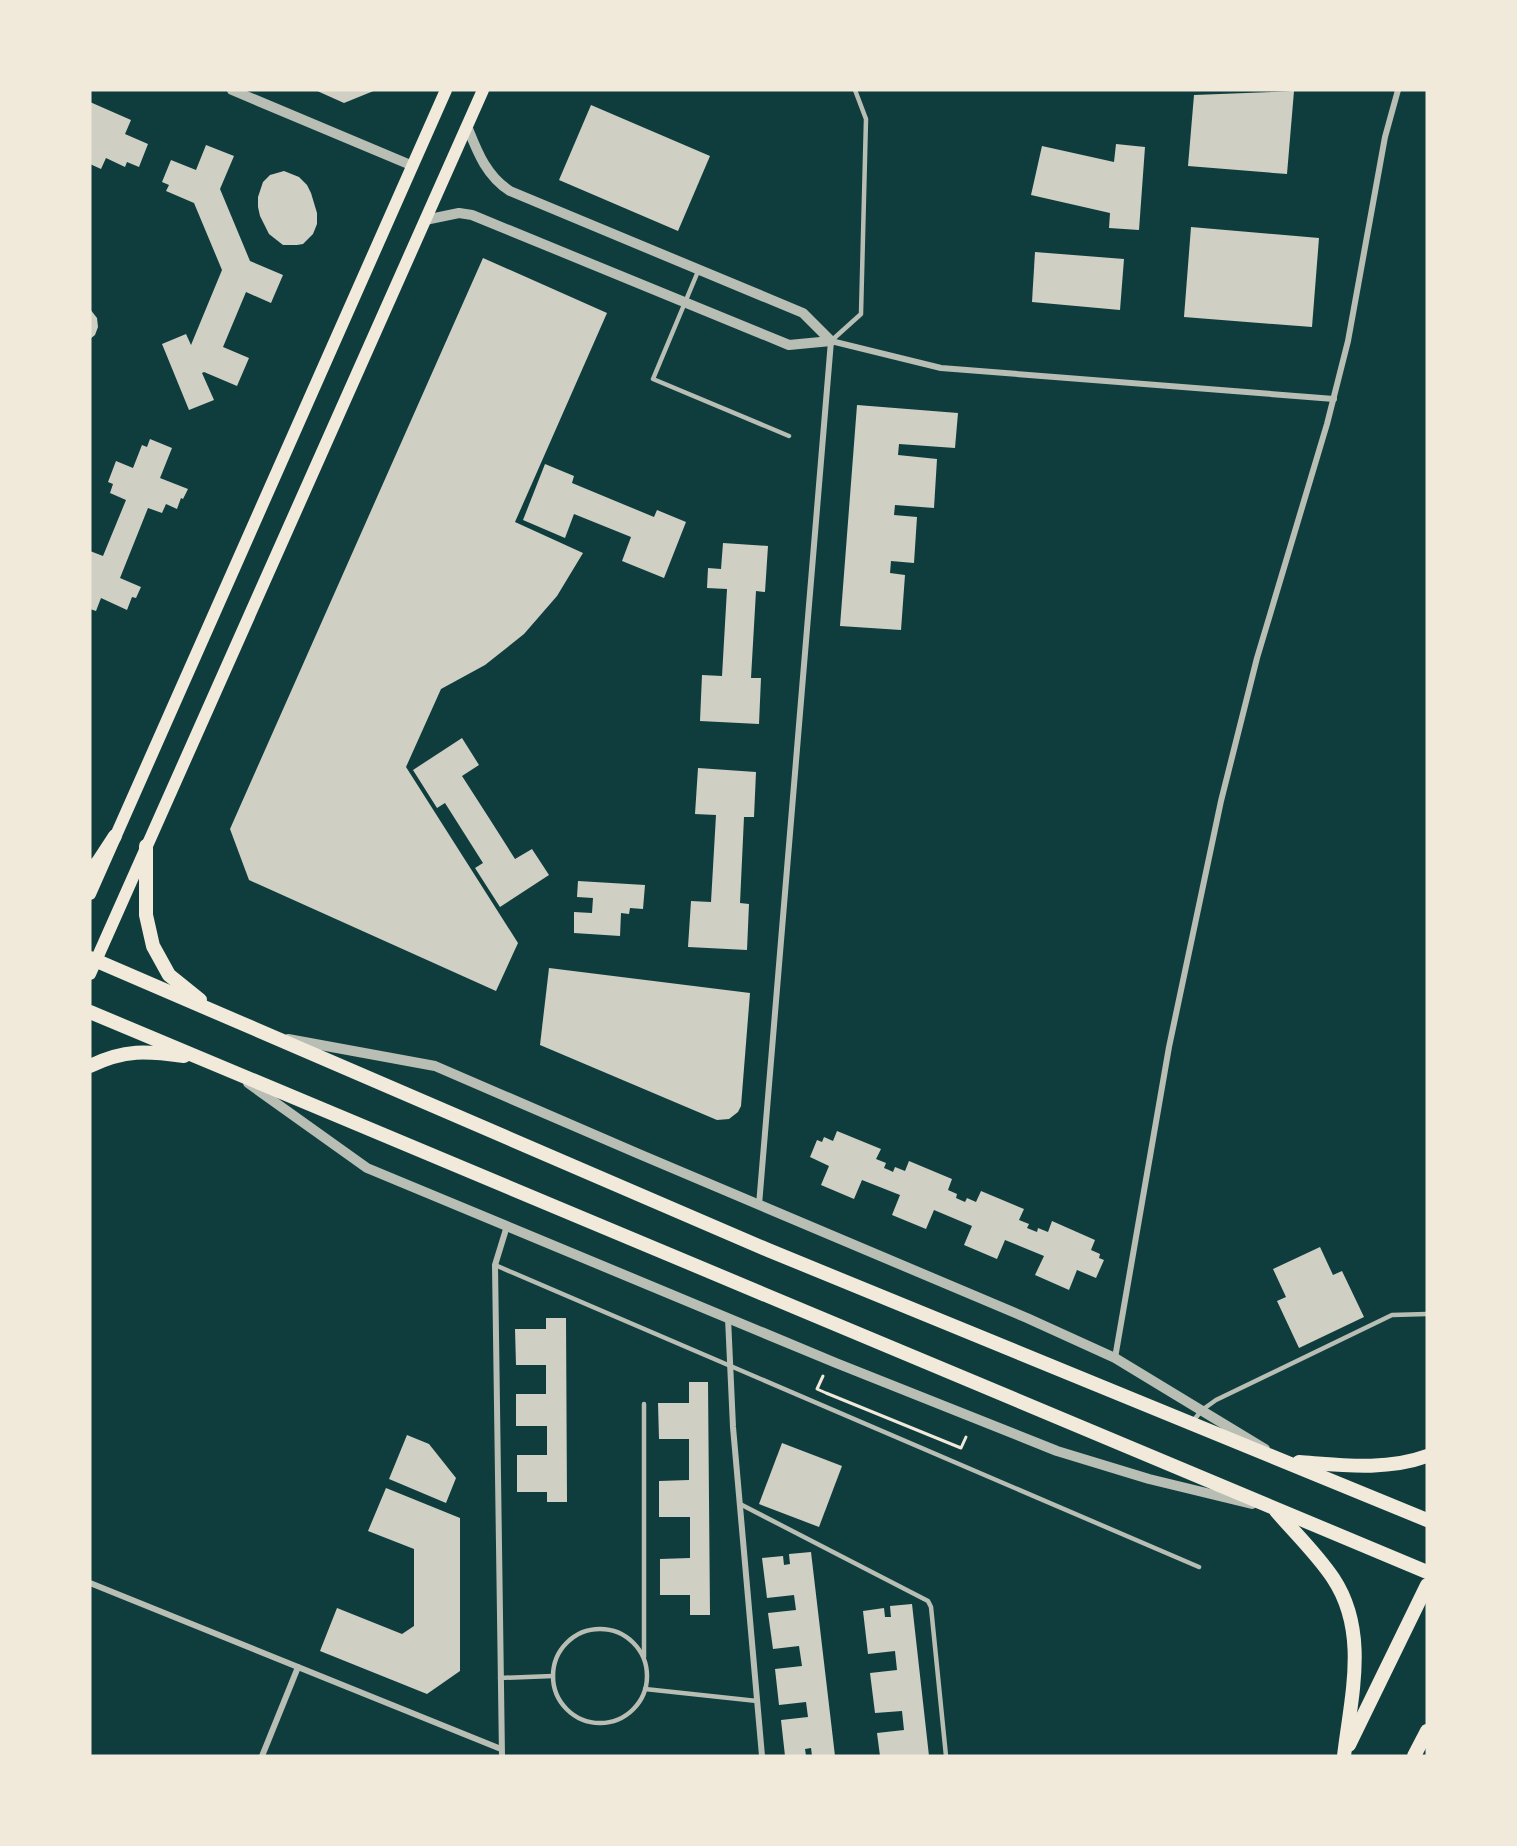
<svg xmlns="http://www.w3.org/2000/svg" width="1517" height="1846" font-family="'Roboto Condensed',sans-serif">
  <rect width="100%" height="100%" fill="#0f3d3e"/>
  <g fill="#cfcfc3">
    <path d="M315,90H376L344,103Z"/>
    <path d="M1294,91L1287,174L1188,166L1194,95Z"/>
    <path d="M90,102L131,120L125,134L148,144L139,167L127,162L125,167L106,158L101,169L90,164Z"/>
    <path d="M591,105L710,156L678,231L559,180Z"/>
    <path d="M1116,144L1145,147L1139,230L1109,228L1110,213L1031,195L1042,146L1114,162Z"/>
    <path d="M206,145L234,156L220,189L250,261L283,275L271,303L246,292L223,347L249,358L237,386L204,372L202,373L214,400L189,410L162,344L186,334L191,345L222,270L194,203L166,191L169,185L162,182L171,160L196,170Z"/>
    <path d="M284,171L299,177L307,185L311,193L317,213V224L313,234L303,244L297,245H283L269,234L260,216L258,207V197L263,182L270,175Z"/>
    <path d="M1191,227L1319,238L1312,327L1184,317Z"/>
    <path d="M1035,252L1124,259L1120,310L1032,302Z"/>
    <path d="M483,258L607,313L515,522L583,553L557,596L524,634L485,665L441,689L406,767L518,943L496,991L249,880L230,829Z"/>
    <path d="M90,309L97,318L98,327L95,335L90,339Z"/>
    <path d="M857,405L958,413L955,448L899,444L898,455L937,459L934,508L895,505L894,515L917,517L914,563L891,561L890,573L905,575L901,630L840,626Z"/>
    <path d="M150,439L172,448L160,478L188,489L183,499L181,498L177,509L166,504L162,513L148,508L120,578L141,587L136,598L132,597L127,610L101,598L96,611L90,609V551L103,556L126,500L110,493L113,484L108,482L116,461L133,468L142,445L147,447Z"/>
    <path d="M545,464L574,476L572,483L654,517L657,510L686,522L664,578L622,561L631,537L574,514L565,538L523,520Z"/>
    <path d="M723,543L768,546L765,592L756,591L751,678H761L759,724L700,721L702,675L722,676L727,589L707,588L708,568L721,569Z"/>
    <path d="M462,738L479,765L462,776L489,818L515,859L532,849L549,875L500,907L475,868L483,863L445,803L437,808L413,770Z"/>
    <path d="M698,768L756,772L754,817H744L740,903L749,904L747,950L688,947L691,901L711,902L716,815L695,814Z"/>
    <path d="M578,881L645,885L643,909L630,908L629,914L621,913L620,936L574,933V912L592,913L593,898L577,897Z"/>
    <path d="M549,968L750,993L741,1106L738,1112L729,1119L717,1120L540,1045Z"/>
    <path d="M837,1131L881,1149L876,1159L886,1163L884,1168L889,1170L893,1172L895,1167L905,1171L909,1161L952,1179L948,1190L957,1194L956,1198L965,1202L967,1198L976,1202L981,1191L1024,1209L1019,1220L1029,1224L1027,1228L1037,1232L1038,1228L1048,1232L1052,1221L1095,1240L1091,1250L1100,1254L1099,1258L1104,1260L1096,1278L1077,1270L1069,1290L1035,1275L1044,1256L1005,1240L997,1259L964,1245L972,1226L934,1210L926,1229L892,1215L900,1195L862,1180L854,1199L821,1185L829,1166L810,1157L817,1140L822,1142L824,1137L833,1141Z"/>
    <path d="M1320,1247L1333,1275L1342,1271L1364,1317L1299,1348L1277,1301L1286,1297L1273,1269Z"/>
    <path d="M546,1318H566L567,1502H547V1492H517V1455H547V1426H516V1394H546V1365H516L515,1329H546Z"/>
    <path d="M689,1382H708L710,1615H690V1595H660V1559L690,1558V1517H659V1481L689,1480V1439H659L658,1403H689Z"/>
    <path d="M407,1435L429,1444L456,1478L446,1503L389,1479Z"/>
    <path d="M782,1443L842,1466L819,1527L759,1504Z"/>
    <path d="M386,1488L460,1518V1671L427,1694L320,1651L337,1608L402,1634L414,1626V1549L368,1531Z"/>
    <path d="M811,1552L835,1756H812L811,1748L805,1749L806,1756H785L781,1720L808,1717L806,1702L779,1705L775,1669L802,1666L799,1646L773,1649L768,1613L796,1610L794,1595L767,1598L762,1558L783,1556L784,1565L790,1564L789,1554Z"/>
    <path d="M912,1604L929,1756H880L877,1733L904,1730L902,1711L875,1713L870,1673L897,1670L895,1651L868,1654L863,1611L884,1608L885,1617H891L890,1606Z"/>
  </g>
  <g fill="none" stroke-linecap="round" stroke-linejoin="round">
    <path stroke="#f1e9da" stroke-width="3" d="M823,1376L817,1389L826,1393L961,1448L966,1437"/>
    <g stroke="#b8beb3" stroke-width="4.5">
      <path d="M699,269L653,379L789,436"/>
      <path d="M831,341L861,314L866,119L855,90"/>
      <path d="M495,1265L1199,1567"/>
      <path d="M1193,1421L1202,1410L1216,1400L1392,1315L1427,1314"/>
      <path d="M740,1504L928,1601L931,1607L946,1756"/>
      <circle cx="600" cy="1676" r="47"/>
      <path d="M644,1657V1404"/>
      <path d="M500,1678L553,1676"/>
      <path d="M645,1689L757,1701"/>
    </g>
    <g stroke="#b8beb3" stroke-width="6">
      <path d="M759,1205L831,341L941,368L1334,399"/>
      <path d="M728,1318L733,1427L762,1756"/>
      <path d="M1115,1358L1169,1047L1221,801L1257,658L1327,424L1348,341L1385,137L1398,90"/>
      <path d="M90,1583L501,1749"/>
      <path d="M262,1756L298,1667"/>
      <path d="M502,1756L495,1265L507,1226"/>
    </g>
    <g stroke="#b8beb3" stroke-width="10">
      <path d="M232,90L413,166"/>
      <path d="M467,126C477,151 486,176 510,191L803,313L831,341"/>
      <path d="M425,220L459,213L472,215L789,345L831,341"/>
      <path d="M288,1039L435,1066L639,1154L1027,1318L1115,1358L1265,1449"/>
      <path d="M248,1083L367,1168L836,1363L1057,1451L1149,1479L1252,1504"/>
    </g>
    <g stroke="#f1e9da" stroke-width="12">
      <path d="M90,894L446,90"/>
      <path d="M90,974L483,90"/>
    </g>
    <g stroke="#f1e9da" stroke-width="14">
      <path d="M146,846V915L153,946L169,975L200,1000"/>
      <path d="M90,870L98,862L115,836"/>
      <path d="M90,958L768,1250L1427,1520"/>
      <path d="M90,1012L1427,1572"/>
      <path d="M90,1066C125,1049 147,1051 184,1056"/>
      <path d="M1299,1462C1341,1465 1386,1471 1427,1456"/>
      <path d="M1276,1511C1295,1533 1317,1554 1333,1578C1369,1632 1351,1696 1344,1756"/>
      <path d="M1349,1745L1427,1585"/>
      <path d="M1414,1756L1427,1731"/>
    </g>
  </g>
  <rect width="1517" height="1846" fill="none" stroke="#f1e9da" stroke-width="183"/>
</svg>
